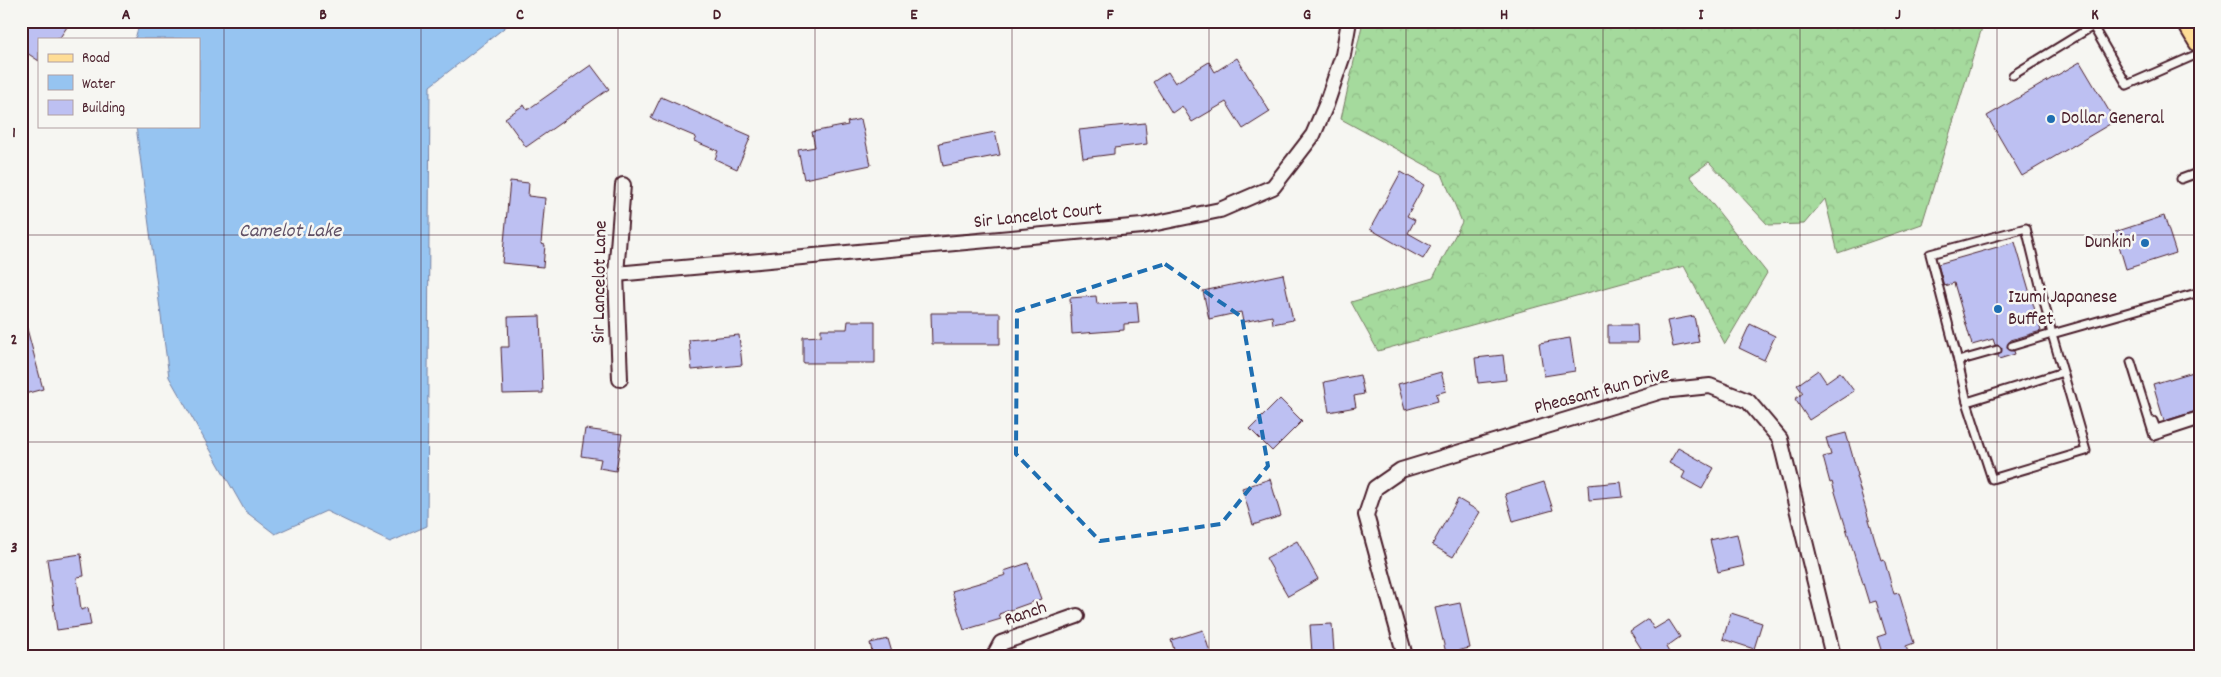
<svg xmlns="http://www.w3.org/2000/svg" width="2221" height="677" font-family="Dekko,sans-serif">
  <defs>
    <pattern id="forest-crowns" width="20" height="18" patternUnits="userSpaceOnUse" patternTransform="scale(1.25)"><rect width="20" height="18" fill="#a5da9d"/><path d="M2 6a3 3 0 1 1 6 0M12 15a3 3 0 1 1 6 0" fill="none" stroke="#90bb87"/></pattern>
  </defs>
  <rect width="100%" height="100%" fill="#f6f6f2"/>
  <filter id="ink" filterUnits="userSpaceOnUse"><feTurbulence type="fractalNoise" baseFrequency=".02" numOctaves="2"/><feDisplacementMap in="SourceGraphic" scale="10" xChannelSelector="R" yChannelSelector="G"/><feConvolveMatrix kernelMatrix="1 2 1 2 8 2 1 2 1" color-interpolation-filters="sRGB"/></filter>
  <g filter="url(#ink)">
    <path fill="url(#forest-crowns)" stroke="#787c64" d="M1363,21H1629L1687,29L1688,21H1984L1922,224L1838,253L1825,199L1804,224L1768,225L1709,162L1690,176L1767,273L1725,344L1684,266L1378,351L1351,302L1433,278L1462,222L1442,174L1341,119Z"/>
    <path fill="#96c4f1" stroke="#7882a2" d="M140,21H513L430,86L427,526L390,542L326,511L275,534L245,511L169,377L136,126H199V39H135Z"/>
    <g fill="#bdc0f2" stroke="#4a1f2b">
      <path d="M30,21H71L59,39H39V61L21,49V34Z"/>
      <path d="M1237,58L1270,112L1243,129L1226,102L1192,122L1182,106L1172,113L1153,82L1168,72L1175,83L1209,62L1215,72Z"/>
      <path d="M2080,62L2115,121L2022,176L1987,116Z"/>
      <path d="M591,65L609,89L526,147L505,118L524,105L527,110Z"/>
      <path d="M661,97L751,136L737,169L715,159L718,151L694,141L696,137L651,118Z"/>
      <path d="M861,119L871,165L804,179L798,150L815,147L812,132L848,125L847,122Z"/>
      <path d="M1145,123L1147,144L1114,148V154L1083,158L1079,130Z"/>
      <path d="M995,132L1000,155L943,166L939,143Z"/>
      <path d="M1401,172L1424,185L1407,216L1415,220L1408,233L1431,246L1423,259L1370,229Z"/>
      <path d="M510,181L529,183L528,196L545,198L541,244L545,245L543,267L502,263Z"/>
      <path d="M2164,216L2176,253L2126,269L2115,232Z"/>
      <path d="M2015,242L2041,331L2011,340L2007,347L2014,351L2015,354L1999,359L1998,355L2002,348L1995,345L1993,339L1972,345L1954,283L1944,286L1938,264Z"/>
      <path d="M1283,274L1293,320L1273,324L1272,316L1243,322L1241,312L1209,319L1203,291Z"/>
      <path d="M1096,296L1097,304L1137,302L1139,323L1124,324V330L1072,334L1070,298Z"/>
      <path d="M931,313H1000V344H932Z"/>
      <path d="M540,316L543,393L503,394L501,347H509L508,317Z"/>
      <path d="M1694,316L1699,342L1673,347L1667,321Z"/>
      <path d="M848,321H875V363H803V337L821,336V329H847Z"/>
      <path d="M1750,324L1775,336L1764,360L1739,348Z"/>
      <path d="M26,325L43,389L21,395V326Z"/>
      <path d="M1608,325H1637L1638,343H1608Z"/>
      <path d="M739,335L742,365L692,370L689,340Z"/>
      <path d="M1570,338L1575,371L1544,376L1539,343Z"/>
      <path d="M1503,355L1506,380L1478,383L1475,358Z"/>
      <path d="M1818,370L1826,382L1840,372L1854,391L1809,420L1795,399L1803,393L1797,385Z"/>
      <path d="M2200,370V410L2164,421L2153,384Z"/>
      <path d="M1441,372L1446,391L1436,394L1438,401L1405,410L1398,384Z"/>
      <path d="M1360,375L1364,394L1354,396L1356,407L1329,412L1324,382Z"/>
      <path d="M1280,399L1302,421L1272,451L1250,429Z"/>
      <path d="M585,429L622,434L616,471L599,468L601,459L581,456Z"/>
      <path d="M1846,433L1858,475L1856,476L1881,560L1884,559L1894,594L1899,593L1914,643L1906,646L1909,656H1883L1877,637L1886,634L1876,601L1869,603L1832,482L1830,483L1823,457L1831,455L1826,438Z"/>
      <path d="M1678,448L1714,468L1702,489L1682,478L1685,472L1669,463Z"/>
      <path d="M1270,479L1281,516L1253,525L1242,488Z"/>
      <path d="M1544,482L1553,510L1513,521L1505,494Z"/>
      <path d="M1621,482L1623,497L1589,500L1588,485Z"/>
      <path d="M1458,499L1480,512L1453,557L1432,545Z"/>
      <path d="M1737,534L1744,566L1718,572L1710,540Z"/>
      <path d="M1297,541L1318,579L1288,596L1266,558Z"/>
      <path d="M81,554L84,576L77,577L81,610L88,608L91,625L57,630L47,559Z"/>
      <path d="M1028,563L1041,599L999,614L1001,619L964,630L952,591L1006,575L1004,571Z"/>
      <path d="M1460,603L1470,648L1446,653L1435,608Z"/>
      <path d="M1731,613L1762,623L1754,649L1723,639Z"/>
      <path d="M1648,619L1654,629L1669,620L1680,637L1666,647L1671,656H1646L1630,631Z"/>
      <path d="M1332,624L1334,652L1312,653L1310,625Z"/>
      <path d="M1203,630L1211,656H1176L1171,640Z"/>
      <path d="M888,639L893,656H873L870,643Z"/>
    </g>
    <g fill="none" stroke-linecap="round" stroke-linejoin="round">
      <defs>
        <g id="service">
          <path d="M2090,21L2127,85L2200,53"/>
          <path d="M2013,75L2093,26"/>
          <path d="M2181,179L2200,172"/>
          <path d="M1958,361L1930,254L2026,228L2052,334L2012,346"/>
          <path d="M2131,362L2154,436L2200,421"/>
          <path d="M2063,372L1967,402L1992,479L2086,451L2052,334L2200,292"/>
          <path d="M1967,402L1958,361L1997,350"/>
          <path d="M2153,421L2156,429L2200,415"/>
        </g>
        <g id="minor">
          <path d="M616,274L1142,226L1220,210L1273,187L1313,135L1326,105L1343,55L1349,21"/>
          <path d="M620,379L616,274L623,185"/>
          <path d="M994,656L1001,643L1077,616"/>
          <path d="M1405,656L1366,515L1375,488L1401,470L1662,391L1710,386L1748,401L1780,439L1833,656"/>
        </g>
        <path id="primary" d="M2188,21L2200,41"/>
      </defs>
      <use href="#service" stroke="#4a1f2b" stroke-width="11"/>
      <use href="#minor" stroke="#4a1f2b" stroke-width="18"/>
      <use href="#primary" stroke="#4a1f2b" stroke-width="26"/>
      <use href="#service" stroke="#f6f6f2" stroke-width="7"/>
      <use href="#minor" stroke="#f6f6f2" stroke-width="14"/>
      <use href="#primary" stroke="#ffdd96" stroke-width="22"/>
    </g>
  </g>
  <path fill="none" stroke="#1f6fb2" stroke-width="4" stroke-dasharray="10 6" stroke-linejoin="round" d="M1165,264L1242,317L1268,466L1221,524L1100,541L1016,454L1017,311Z"/>
  <path fill="none" stroke="#4a1f2b" stroke-width="1" stroke-opacity="0.55" d="M224,21V656M421,21V656M618,21V656M815,21V656M1012,21V656M1209,21V656M1406,21V656M1603,21V656M1800,21V656M1997,21V656M21,235H2200M21,442H2200"/>
  <g fill="#1f6fb2" stroke="#f6f6f2" stroke-width="2">
    <circle cx="2051" cy="119" r="5"/>
    <circle cx="2145" cy="243" r="5"/>
    <circle cx="1998" cy="309" r="5"/>
  </g>
  <g text-anchor="middle" dominant-baseline="central" stroke-width="5" stroke-linejoin="round" paint-order="stroke">
    <g font-size="19" fill="#4a1f2b" stroke="#f6f6f2" text-anchor="start">
      <text x="2061" y="119">Dollar General</text>
      <text x="2135" y="243" text-anchor="end">Dunkin'</text>
      <text x="2008" y="298">Izumi Japanese<tspan x="2008" dy="22">Buffet</tspan></text>
    </g>
    <g font-size="19" fill="#4a1f2b" stroke="#f6f6f2">
      <text transform="translate(1038 217) rotate(-6)">Sir Lancelot Court</text>
      <text transform="translate(601 282) rotate(-89)">Sir Lancelot Lane</text>
      <text transform="translate(1602 392) rotate(-15)">Pheasant Run Drive</text>
      <text transform="translate(1026 615) rotate(-19)">Ranch</text>
    </g>
    <g font-size="20" font-style="italic" fill="#615166" stroke="#f6f6f2">
      <text x="290" y="232">Camelot Lake</text>
    </g>
  </g>
  <rect width="2221" height="677" fill="none" stroke="#f6f6f2" stroke-width="55"/>
  <rect x="38" y="38" width="162" height="90" fill="#f6f6f2" stroke="#b1a0a2"/>
  <rect x="48" y="54" width="25" height="8" fill="#ffdd96" stroke="#b1a0a2"/>
  <text x="82" y="62" font-size="15" fill="#4a1f2b">Road</text>
  <rect x="48" y="75" width="25" height="15" fill="#96c4f1" stroke="#b1a0a2"/>
  <text x="82" y="88" font-size="15" fill="#4a1f2b">Water</text>
  <rect x="48" y="100" width="25" height="15" fill="#bdc0f2" stroke="#b1a0a2"/>
  <text x="82" y="112" font-size="15" fill="#4a1f2b">Building</text>
  <rect x="28" y="28" width="2166" height="622" fill="none" stroke="#4a1f2b" stroke-width="2"/>
  <g font-size="16" text-anchor="middle" font-weight="bold" fill="#4a1f2b">
    <text x="126" y="19">A</text>
    <text x="323" y="19">B</text>
    <text x="520" y="19">C</text>
    <text x="717" y="19">D</text>
    <text x="914" y="19">E</text>
    <text x="1110" y="19">F</text>
    <text x="1307" y="19">G</text>
    <text x="1504" y="19">H</text>
    <text x="1701" y="19">I</text>
    <text x="1898" y="19">J</text>
    <text x="2095" y="19">K</text>
    <text x="14" y="137">1</text>
    <text x="14" y="344">2</text>
    <text x="14" y="552">3</text>
  </g>
</svg>
